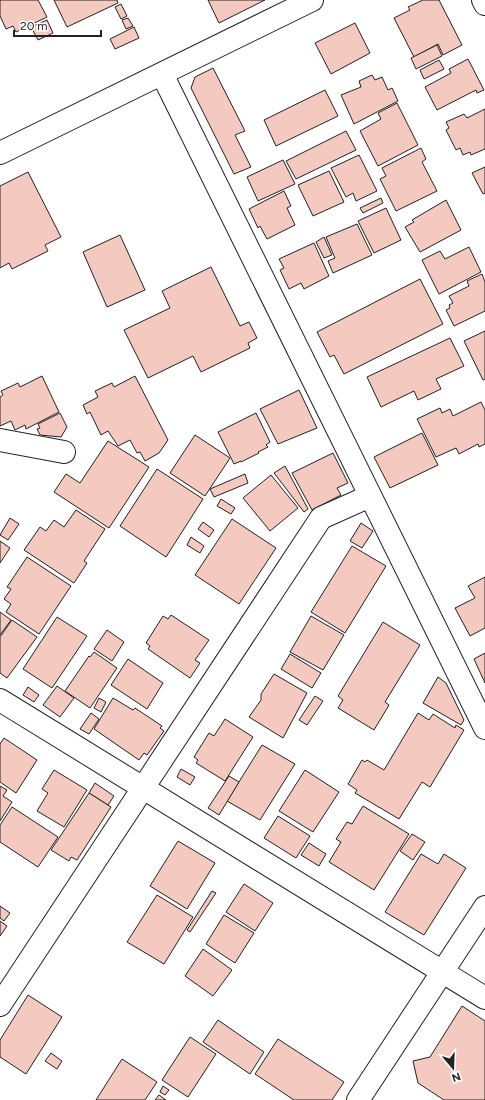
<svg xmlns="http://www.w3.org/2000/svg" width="485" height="1100" font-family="Figtree,sans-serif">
  <rect width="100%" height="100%" fill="#fff"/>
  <g fill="#f3c9c0" stroke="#222">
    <path d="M0,0H38L47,17L16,32L13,26L6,29L0,16Z"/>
    <path d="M54,0H117L118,3L67,27Z"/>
    <path d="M208,0H265L219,23Z"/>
    <path d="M423,0H439L462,45L443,55L438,44L414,57L394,18L410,10L408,7Z"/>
    <path d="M121,4L127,16L121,19L115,7Z"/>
    <path d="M128,18L133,26L126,29L122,20Z"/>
    <path d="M47,20L53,33L38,40L31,27Z"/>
    <path d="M355,23L370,53L331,74L315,43Z"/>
    <path d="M134,27L139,38L115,49L110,39Z"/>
    <path d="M437,45L442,56L416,69L411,58Z"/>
    <path d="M468,59L484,90L477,93L476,90L437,110L425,87L451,73L449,69Z"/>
    <path d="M439,60L444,69L424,79L420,70Z"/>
    <path d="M213,68L245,131L235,135L251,167L234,174L191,88L195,77Z"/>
    <path d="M372,75L375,80L382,77L388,90L392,88L398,101L354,124L341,95L361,87L359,81Z"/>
    <path d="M325,90L338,116L276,146L264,120Z"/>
    <path d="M397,103L418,145L378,166L360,131L381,119L378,113Z"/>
    <path d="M485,109V149L471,155L470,152L463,155L460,148L456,150L446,130L449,128L446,122L464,114L467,118Z"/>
    <path d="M346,131L356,150L296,179L286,161Z"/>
    <path d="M421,148L426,159L422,162L437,191L396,211L380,179L386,176L382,168Z"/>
    <path d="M359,155L377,191L356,201L353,193L346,197L331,168Z"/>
    <path d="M283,160L295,184L258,201L247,177Z"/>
    <path d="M485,167V193L483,194L472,173Z"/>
    <path d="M329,171L344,202L313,216L298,185Z"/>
    <path d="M28,172L61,237L45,245L48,251L12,269L9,263L0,268V186Z"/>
    <path d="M284,191L291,206L287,208L295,225L267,239L260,226L258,228L249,209Z"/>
    <path d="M381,198L383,203L363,213L360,208Z"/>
    <path d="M446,200L461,230L420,252L405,227L414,222L412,220Z"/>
    <path d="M386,208L401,240L374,253L358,221Z"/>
    <path d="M357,224L372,255L333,273L328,261L335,258L326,237Z"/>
    <path d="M120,235L145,290L107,307L83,252Z"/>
    <path d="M324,237L332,255L324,258L316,242Z"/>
    <path d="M314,243L329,276L304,289L301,283L289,289L280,270L284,268L279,259Z"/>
    <path d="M469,247L481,272L439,294L422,260L440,251L445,259Z"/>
    <path d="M211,267L240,326L249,322L257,338L248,343L250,348L201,372L193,356L148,378L124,330L170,308L162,291Z"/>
    <path d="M482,274L485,282V311L454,326L446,310L450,308L449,305L453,303L449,296L469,286L467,281Z"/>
    <path d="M420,279L443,324L344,374L334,355L330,357L317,332Z"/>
    <path d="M485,331V379L483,380L464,341Z"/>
    <path d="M450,338L464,366L436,379L441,389L418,400L414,391L381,407L367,377Z"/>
    <path d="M42,376L59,412L26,429L25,425L15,430L11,421L0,426V397L3,395L1,391L18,383L20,387Z"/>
    <path d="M135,376L168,440L159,453L145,461L140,452L137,453L130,440L118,446L108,431L101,435L90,412L87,414L83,405L98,397L95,391L112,383L114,387Z"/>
    <path d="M299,390L317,428L278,444L260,409Z"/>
    <path d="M481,402L485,410V444L479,447L478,444L459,454L456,448L436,457L417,419L440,408L442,413L450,409L453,416Z"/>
    <path d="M60,413L67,427L61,437L40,435L37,429L40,428L38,424Z"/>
    <path d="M256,413L270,442L266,445L268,447L258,452L259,453L241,462V461L234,464L218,432Z"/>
    <path d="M422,433L438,465L390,488L374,457Z"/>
    <path d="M195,435L230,458L205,496L170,473Z"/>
    <path d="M108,441L149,467L109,528L54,492L66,474L80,483Z"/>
    <path d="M333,453L348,483L337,488L341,495L312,510L292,473Z"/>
    <path d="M285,466L308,509L304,512L274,473Z"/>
    <path d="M157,469L203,499L166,557L120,526Z"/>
    <path d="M245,474L248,483L214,497L210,489Z"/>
    <path d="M271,475L298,508L270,531L243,498Z"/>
    <path d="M221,499L235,508L231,514L217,506Z"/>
    <path d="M76,510L105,529L84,561L87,563L74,583L24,550L40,527L46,531L54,520L64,527Z"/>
    <path d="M10,518L19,524L8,540L0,535Z"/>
    <path d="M232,519L276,548L239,604L195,575Z"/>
    <path d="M203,522L214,530L209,537L198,529Z"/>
    <path d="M361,523L373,531L362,548L350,541Z"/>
    <path d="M191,537L204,546L200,553L187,545Z"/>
    <path d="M0,541L10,548L0,563Z"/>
    <path d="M352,546L386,566L345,633L311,612Z"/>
    <path d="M27,557L71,586L39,634L6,612L11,604L4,599L11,589L7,587Z"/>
    <path d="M485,577V628L470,636L455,608L475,598L468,586Z"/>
    <path d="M0,612L11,620L0,635Z"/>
    <path d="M171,615L209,640L195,660L200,663L190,678L148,649L150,646L146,643L163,616L168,619Z"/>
    <path d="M311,616L344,635L323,670L290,652Z"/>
    <path d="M57,617L87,636L52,688L23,669Z"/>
    <path d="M12,620L37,637L7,678L0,673V637Z"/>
    <path d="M383,622L420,645L385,702L389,705L374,730L338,708L343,700L338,696Z"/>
    <path d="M107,630L124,642L112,661L94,649Z"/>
    <path d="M94,652L117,668L90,708L65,691L89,656L90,657Z"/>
    <path d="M485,653V683L474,659Z"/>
    <path d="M290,654L321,673L312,688L281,669Z"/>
    <path d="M128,659L163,683L147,709L111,685Z"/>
    <path d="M274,674L307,693L283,738L249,717L261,700V694Z"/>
    <path d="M438,677L446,683L464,720L461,725L423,703Z"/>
    <path d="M57,686L74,698L60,717L43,705Z"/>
    <path d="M28,687L39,695L34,702L23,695Z"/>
    <path d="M315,696L323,701L307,725L299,720Z"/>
    <path d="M99,698L106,702L101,712L94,708Z"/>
    <path d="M113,698L133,710L135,708L162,726L160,728L164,731L147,755L144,753L139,760L94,729Z"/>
    <path d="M91,713L99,719L89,734L80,729Z"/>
    <path d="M418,713L429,720L433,714L455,728L456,725L464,730L430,787L422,782L399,819L355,793L357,790L348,784L362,760L365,762L367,760L384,770Z"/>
    <path d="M225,719L253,737L225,781L196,763L198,760L194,757L209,733L214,736Z"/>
    <path d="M4,738L37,760L16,793L0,782V744Z"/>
    <path d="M262,745L295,764L260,820L227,801Z"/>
    <path d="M181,769L195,777L190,785L177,777Z"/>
    <path d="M54,770L87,790L64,827L37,811L48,793L42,789Z"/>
    <path d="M305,770L339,792L313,832L279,811Z"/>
    <path d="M229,776L239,782L219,815L208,808Z"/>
    <path d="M95,783L114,796L108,805L89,793Z"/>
    <path d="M0,786L7,790L3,796L12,802L0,821Z"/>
    <path d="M89,793L111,807L77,860L71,857L69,861L51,850Z"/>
    <path d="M363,806L409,834L374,890L329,862L341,842L336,839L347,822L352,824Z"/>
    <path d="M12,807L58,837L38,867L0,842V825Z"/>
    <path d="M278,816L310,836L296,858L264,838Z"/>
    <path d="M412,834L425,842L413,860L400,851Z"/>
    <path d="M178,841L215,863L187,909L150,886Z"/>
    <path d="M309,843L326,854L319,866L301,855Z"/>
    <path d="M421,854L438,864L444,854L466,868L424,935L385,912Z"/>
    <path d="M244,884L273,903L255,931L226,912Z"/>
    <path d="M212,891L216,893L190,932L187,930Z"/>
    <path d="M157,895L193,917L164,964L127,942Z"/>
    <path d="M0,906L10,913L4,921L0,918Z"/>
    <path d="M224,915L254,933L235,963L206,944Z"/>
    <path d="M0,921L7,926L0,936Z"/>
    <path d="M203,949L232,970L213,996L185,976Z"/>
    <path d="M28,995L62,1017L26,1074L0,1057V1040Z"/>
    <path d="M462,1006L485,1021V1100H444L418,1083L413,1061L430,1057Z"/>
    <path d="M218,1020L264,1052L250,1074L203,1042Z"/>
    <path d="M190,1037L216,1054L188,1097L162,1080Z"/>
    <path d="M278,1039L344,1082L332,1100H294L255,1074Z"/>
    <path d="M51,1053L62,1061L57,1069L45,1061Z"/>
    <path d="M122,1059L157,1082L145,1100H96Z"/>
    <path d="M163,1086L169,1090L165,1095L160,1092Z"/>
    <path d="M159,1095L166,1100H155Z"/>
  </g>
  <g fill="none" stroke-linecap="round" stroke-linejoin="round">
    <defs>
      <g id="street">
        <path d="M162,74L485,728"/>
        <path d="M0,153L312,0"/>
        <path d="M0,440L64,452"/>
        <path d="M0,1005L321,518L370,496"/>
      </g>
      <g id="secondary">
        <path d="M483,0L485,4"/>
        <path d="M0,700L485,998"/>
        <path d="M358,1100L485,907"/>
      </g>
    </defs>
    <use href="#street" stroke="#222" stroke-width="24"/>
    <use href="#secondary" stroke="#222" stroke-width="24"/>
    <use href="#street" stroke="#fff" stroke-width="22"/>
    <use href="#secondary" stroke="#fff" stroke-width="22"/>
  </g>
  <g transform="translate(453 1068) rotate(161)" stroke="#ffffff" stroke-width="3" paint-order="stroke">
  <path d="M0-3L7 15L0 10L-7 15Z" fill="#222222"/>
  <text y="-6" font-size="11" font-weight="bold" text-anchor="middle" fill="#222222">N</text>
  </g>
  <path d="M14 30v6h87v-6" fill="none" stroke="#222222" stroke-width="2"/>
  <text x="20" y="30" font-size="12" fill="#222222" stroke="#ffffff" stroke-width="3" paint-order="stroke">20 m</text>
</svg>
